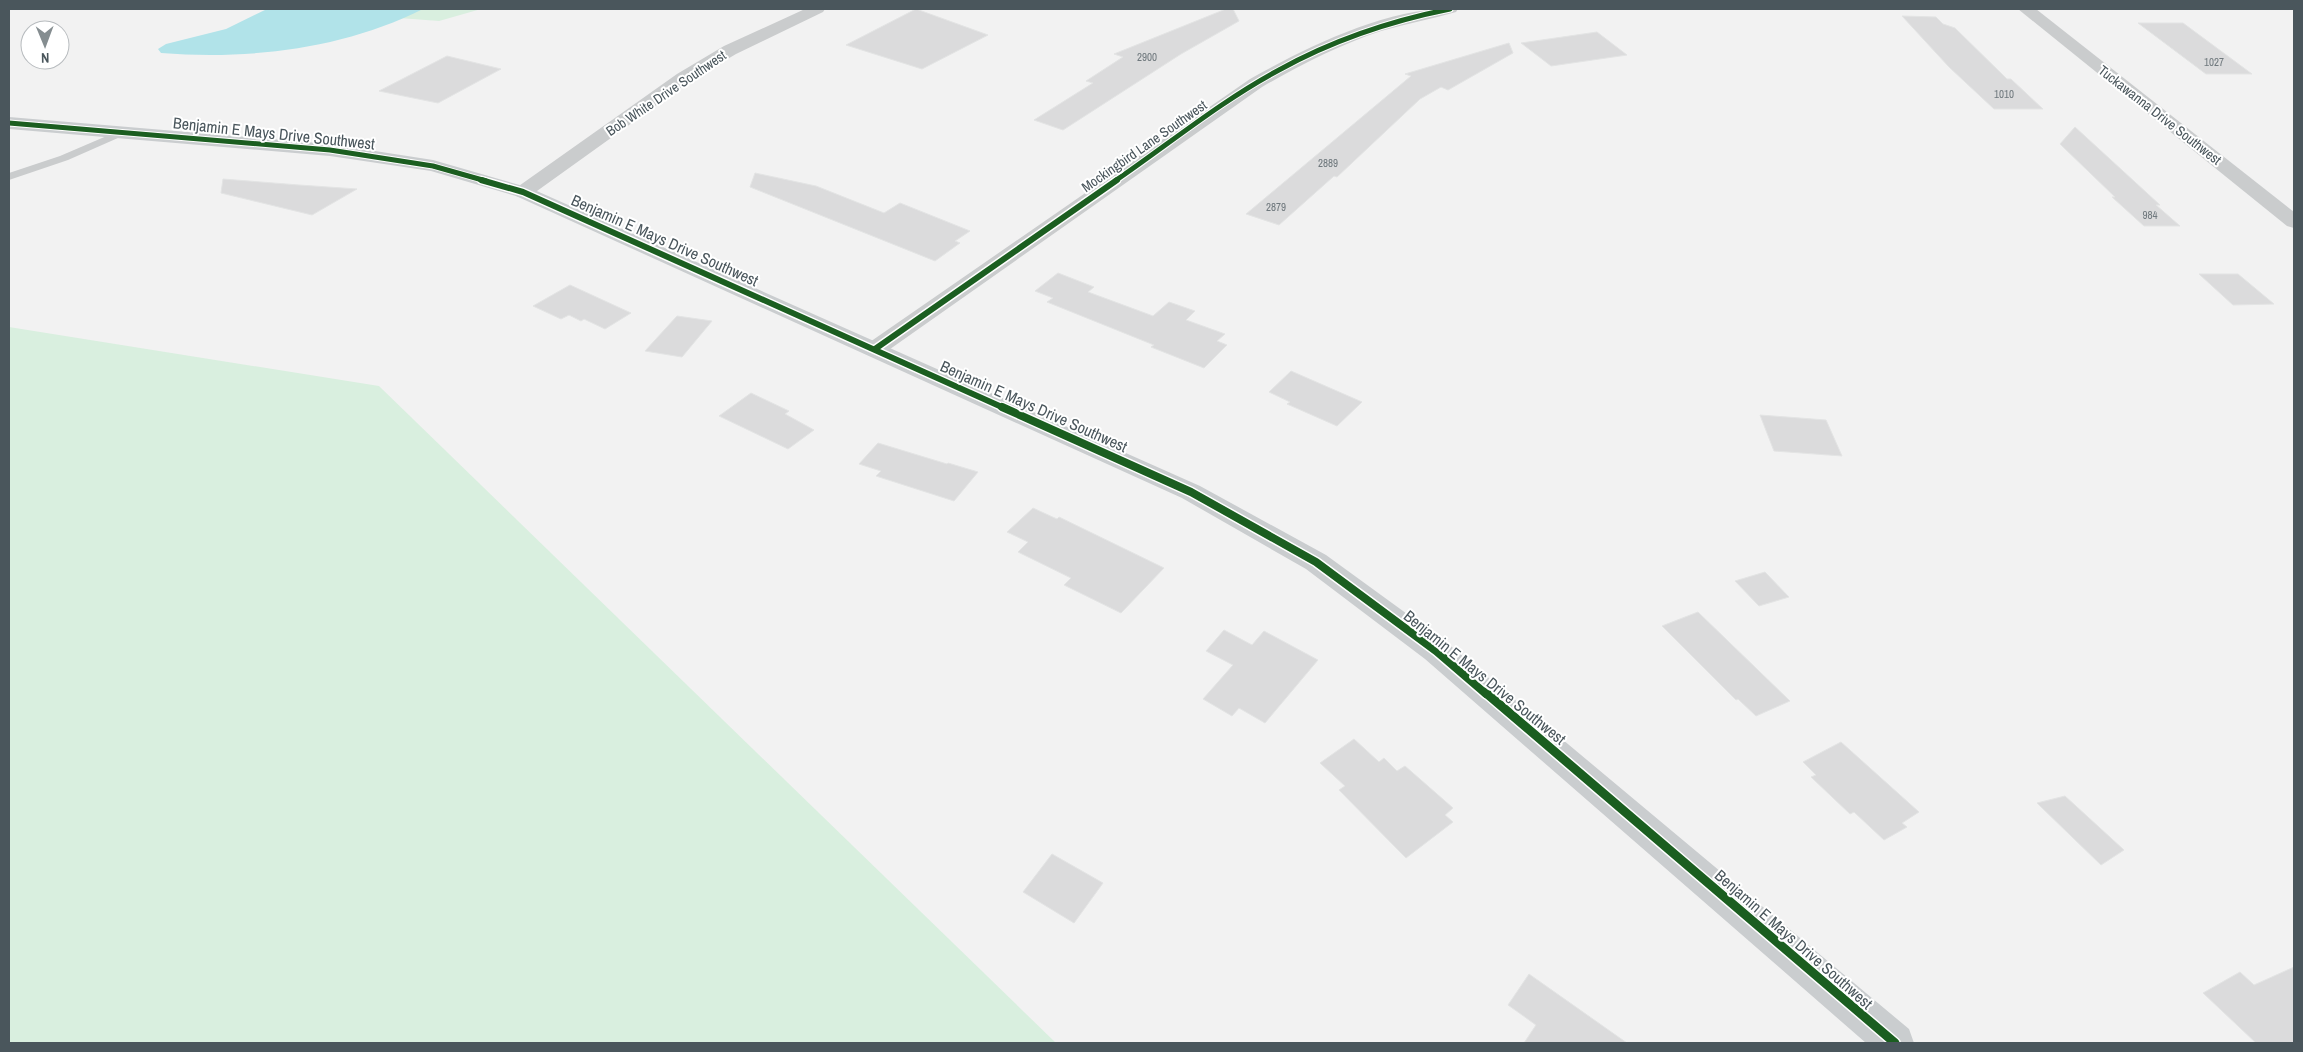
<svg xmlns="http://www.w3.org/2000/svg" width="2303" height="1052" font-family="'Archivo Narrow',sans-serif">
  <rect width="100%" height="100%" fill="#f2f2f2"/>
  <g fill="#d9efdf">
    <path d="M280,9H481L439,21Z"/>
    <path d="M9,327L379,386L1056,1043H9Z"/>
  </g>
  <path fill="#b1e3e9" d="M267,9H423C343,49 249,60 161,53L158,49L166,44L226,29Z"/>
  <g fill="#dbdbdc" stroke="#e3e4e4">
    <path d="M916,9L988,35L922,69L846,45Z"/>
    <path d="M1226,9H1233L1239,21L1181,54L1063,130L1034,120L1093,83L1086,81L1123,57L1114,54Z"/>
    <path d="M1902,16L1936,17L1943,24L1955,28L2007,79H2011L2043,109H1994L1949,67Z"/>
    <path d="M2138,23H2183L2252,74H2206Z"/>
    <path d="M1597,32L1627,55L1551,66L1521,43Z"/>
    <path d="M1509,43L1513,53L1448,90L1441,87L1420,99L1337,177L1334,176L1279,225L1246,214L1411,76L1405,74Z"/>
    <path d="M447,56L501,69L438,103L379,91Z"/>
    <path d="M2075,127L2160,205H2156L2180,226H2144L2112,197H2115L2060,144Z"/>
    <path d="M755,173L816,186L884,213L900,203L970,231L955,241L960,243L935,261L750,187Z"/>
    <path d="M223,179L299,185L357,189L312,215L221,193Z"/>
    <path d="M1058,273L1094,287L1088,292L1153,316L1169,302L1195,311L1186,320L1225,334L1217,341L1227,345L1204,368L1151,347L1154,345L1047,302L1053,298L1035,291Z"/>
    <path d="M2199,274H2238L2274,304L2233,305Z"/>
    <path d="M570,285L631,313L605,329L584,319L581,321L569,315L561,319L533,306Z"/>
    <path d="M677,316L712,321L682,357L645,351Z"/>
    <path d="M1291,371L1362,402L1337,426L1287,404L1290,402L1269,392Z"/>
    <path d="M751,393L789,411L785,414L814,430L788,449L719,416Z"/>
    <path d="M1760,415L1826,420L1842,456L1774,451Z"/>
    <path d="M878,443L947,464L948,463L978,472L954,501L876,476L881,471L859,464Z"/>
    <path d="M1033,508L1057,519L1059,517L1164,568L1121,613L1064,585L1071,578L1018,552L1028,542L1007,532Z"/>
    <path d="M1765,572L1789,597L1759,606L1735,581Z"/>
    <path d="M1698,612L1790,701L1756,716L1738,699L1736,700L1662,626Z"/>
    <path d="M1224,630L1252,645L1264,631L1318,660L1265,723L1239,708L1232,716L1203,699L1233,665L1206,651Z"/>
    <path d="M1354,739L1379,762L1384,758L1397,771L1405,766L1453,808L1445,815L1453,822L1406,858L1339,790L1345,786L1320,763Z"/>
    <path d="M1841,742L1919,812L1902,823L1907,827L1884,840L1854,812L1850,814L1811,777L1816,775L1803,762Z"/>
    <path d="M2065,796L2124,850L2101,865L2037,803Z"/>
    <path d="M1052,854L1103,883L1074,923L1023,892Z"/>
    <path d="M2294,967V1043H2256L2203,993L2240,972L2254,985Z"/>
    <path d="M1529,974L1627,1043H1524L1536,1025L1508,1005Z"/>
  </g>
  <g fill="none" stroke-linecap="round" stroke-linejoin="round">
    <path fill="#cacccd" fill-rule="evenodd" d="M123,129L127,130L129,132L127,134L68,160L9,180V173L60,156Z"/>
    <g fill="#cacccd" fill-rule="evenodd">
      <path d="M805,9H825L823,12L736,54L689,82L530,196L523,198L516,196L513,192L516,188L677,74L724,46Z"/>
      <path d="M1458,9L1456,12C1431,19 1406,24 1381,31C1339,45 1300,65 1262,87L883,354L875,356L867,354L863,349L867,344L1250,79C1307,47 1391,5 1458,9Z"/>
      <path d="M2018,9H2036L2294,212V228L2287,226Z"/>
    </g>
    <path fill="#cacdcf" fill-rule="evenodd" d="M9,117L330,144L433,160L530,188L1200,486L1326,555L1447,643L1909,1029L1914,1043H1866L1425,659L1306,569L1182,498L516,196L431,171L330,156L9,129Z"/>
    <defs>
      <g id="cycleway-far3">
        <path d="M9,123L330,150L433,166L486,181"/>
        <path d="M1115,181C1169,144 1221,101 1279,70C1333,40 1390,21 1450,9"/>
      </g>
      <g id="cycleway-far2">
        <path d="M481,180L523,192L1004,408"/>
        <path d="M875,349L1117,180"/>
      </g>
      <path id="cycleway-far1" d="M1002,407L1191,492L1316,562L1436,651L1486,694"/>
      <path id="cycleway" d="M1485,692L1895,1043"/>
    </defs>
    <use href="#cycleway-far3" stroke="#fff" stroke-width="7"/>
    <use href="#cycleway-far2" stroke="#fff" stroke-width="9"/>
    <use href="#cycleway-far1" stroke="#fff" stroke-width="11"/>
    <use href="#cycleway" stroke="#fff" stroke-width="12"/>
    <use href="#cycleway-far3" stroke="#1b5e20" stroke-width="5"/>
    <use href="#cycleway-far2" stroke="#1b5e20" stroke-width="6"/>
    <use href="#cycleway-far1" stroke="#1b5e20" stroke-width="8"/>
    <use href="#cycleway" stroke="#1b5e20" stroke-width="9"/>
  </g>
  <g text-anchor="middle" dominant-baseline="central" stroke-width="4" stroke-linejoin="round" paint-order="stroke">
    <g font-size="11" fill="#6f787d">
      <text x="1147" y="57">2900</text>
      <text x="2214" y="62">1027</text>
      <text x="2004" y="94">1010</text>
      <text x="1328" y="163">2889</text>
      <text x="1276" y="207">2879</text>
      <text x="2150" y="215">984</text>
    </g>
    <g font-size="14" fill="#4a565c" stroke="#fff">
      <text transform="translate(666 93) rotate(-34)">Bob White Drive Southwest</text>
      <text transform="translate(2160 115) rotate(38)">Tuckawanna Drive Southwest</text>
      <text transform="translate(1144 146) rotate(-35)">Mockingbird Lane Southwest</text>
    </g>
    <g font-size="16" fill="#4a565c" stroke="#fff">
      <text transform="translate(274 133) rotate(6)">Benjamin E Mays Drive Southwest</text>
      <text transform="translate(665 240) rotate(24)">Benjamin E Mays Drive Southwest</text>
      <text transform="translate(1034 406) rotate(24)">Benjamin E Mays Drive Southwest</text>
      <text transform="translate(1485 677) rotate(39)">Benjamin E Mays Drive Southwest</text>
      <text transform="translate(1794 939) rotate(41)">Benjamin E Mays Drive Southwest</text>
    </g>
  </g>
  <rect width="2303" height="1052" fill="none" stroke="#4a565c" stroke-width="20"/>
  <g transform="translate(45 45) rotate(179)"><circle r="24" fill="#ffffff" stroke="#b7bbbe"/>
  <path d="M0-4L9 19L0 12L-9 19Z" fill="#858d90"/>
  <text y="-8" font-size="14" font-weight="bold" text-anchor="middle" fill="#4a565c">N</text>
  </g>
</svg>
